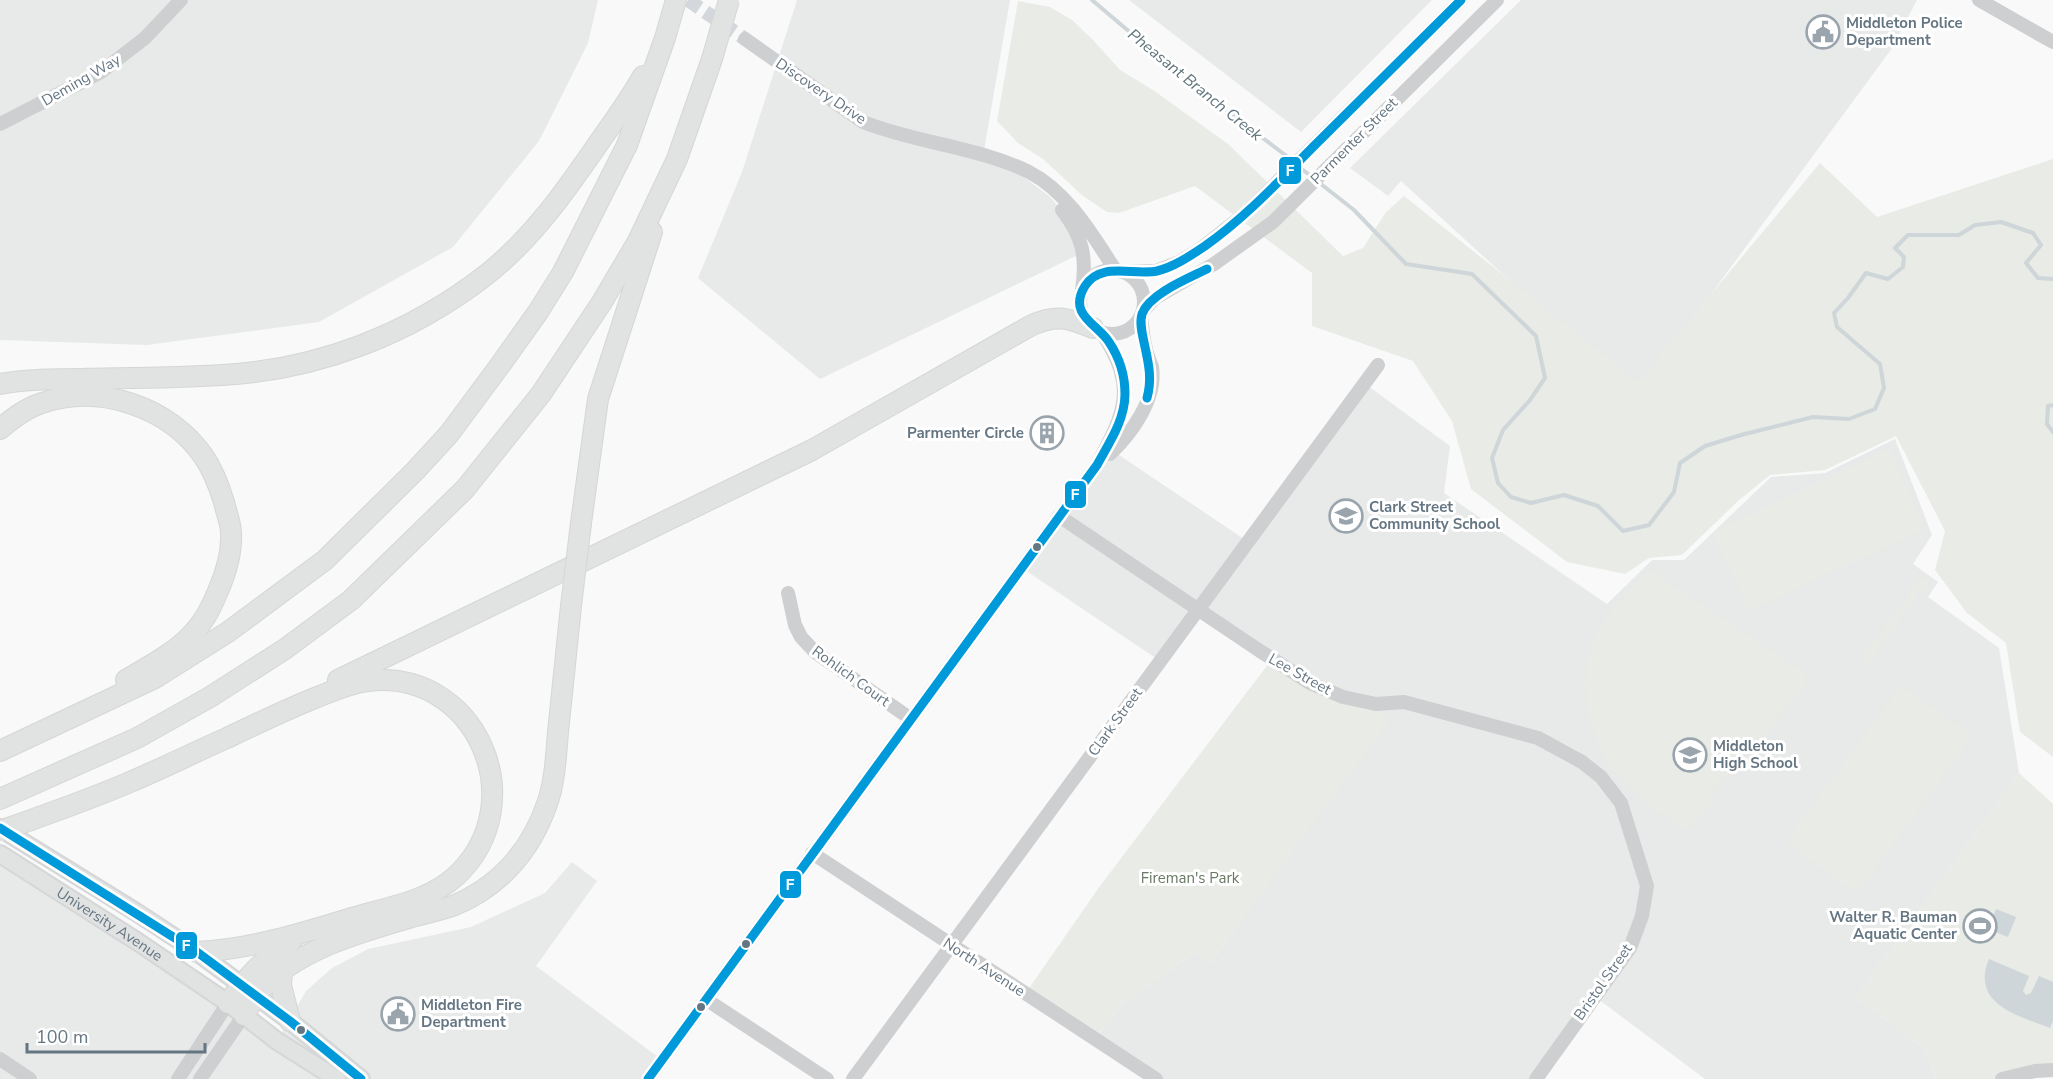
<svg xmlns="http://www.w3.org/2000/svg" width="2053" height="1079" font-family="'Nunito Sans',sans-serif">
  <rect width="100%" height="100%" fill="#f9f9f9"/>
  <g fill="#e8e9e9">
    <path d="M0,0H598L588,43L539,141L453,247L319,322L147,345L0,340Z"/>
    <path d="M797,0H1010L983,156L1005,163L1049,196L1059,207L1084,252L820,379L698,278L742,172Z"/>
    <path d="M1129,0H1432L1301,132Z"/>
    <path d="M1521,0H1917L1890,51L1636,396L1401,181L1388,196L1350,168Z"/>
    <path d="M1364,383L1450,446L1444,493L1607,604L1652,560H1684L1771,477L1825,473L1895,439L1932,535L1913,564L1938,582L1928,597L1999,648L2019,773L1856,997L1926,1050L1936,1079H1705L1594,996L1536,1079H1156L1096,1038L1124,1002L1196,952L1211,962L1270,881L1343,697L1198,609L1160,661L1022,568L1113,451L1247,541Z"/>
    <path d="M0,854L91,912L131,947L274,1046L306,991L332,968L368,949L471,927L545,893L572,862L597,881L536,966L662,1060L648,1079H0Z"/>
  </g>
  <g fill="#e8ebe6">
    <path d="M1018,1L1050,7L1072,20L1093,40L1120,70L1153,90L1228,144L1343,256L1363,248L1386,212L1404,196L1638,382L1820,163L1877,217L2053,159V757L2020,732L2006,643L1967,613L1935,570L1945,531L1896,436L1825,470L1770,475L1738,501L1682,555L1649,558L1625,574L1567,562L1471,489L1452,421L1413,361L1312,326V273L1195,186L1119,213L1107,212L1083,196L1043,159L1018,143L997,121Z"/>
    <path d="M1889,448L1925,529L1749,611L1712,533Z"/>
    <path d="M1648,570L1804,672L1807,686L1710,794L1715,798L1686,830C1663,815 1639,801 1621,780C1588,742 1573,680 1597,634C1609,609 1632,592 1648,570Z"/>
    <path d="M1919,576L1930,584L1923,593L1920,592L1875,655L1876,657L1869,667L1859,658L1866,649L1867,650L1914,588L1912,586Z"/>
    <path d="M1272,659L1310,683L1376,704L1390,720L1210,963L1196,952L1124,1002L1096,1038L1025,994L1100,886Z"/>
    <path d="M1901,685L1973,736L1857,894L1785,842Z"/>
    <path d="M2019,773L2053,804V1070L2002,1079H1936L1926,1050L1856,997Z"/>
  </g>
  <g fill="#ced6d9">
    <path d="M1996,909L2016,917L2008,937L1988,929Z"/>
    <path d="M1989,959L2029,976L2023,991L2026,995L2031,993L2039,976L2053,982V1021L2050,1028C2019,1016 1970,1004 1989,959Z"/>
  </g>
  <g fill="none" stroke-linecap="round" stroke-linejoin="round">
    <g stroke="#ced6d9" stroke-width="4">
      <path d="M1092,0L1185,79L1293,161"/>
      <path d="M1298,166L1354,210L1406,264L1472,274L1536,336L1545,378L1530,400L1503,430L1492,458L1498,483L1511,497L1531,503L1564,495L1598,506L1623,531L1649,525L1674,492L1680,463L1705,446L1741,435L1813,417L1849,419L1875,409L1884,388L1880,364L1837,327L1834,313L1848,298L1866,273L1888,279L1903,267L1904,257L1895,248L1908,235H1959L1975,225L2001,222L2033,233L2041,245L2026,263L2038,278L2053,279"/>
      <path d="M2053,405L2048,406L2047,424L2053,432"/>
    </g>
    <path stroke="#d4d8dc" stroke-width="14" stroke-dasharray="14 7" stroke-linecap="butt" d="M688,0L745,39"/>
    <defs>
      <g id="major">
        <path d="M0,828L136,912L197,952L290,1021L361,1079"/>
        <path id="s1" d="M0,854L138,942L228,1003L277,1041L337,1079"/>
      </g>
      <g id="highway">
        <path d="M0,384C27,379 54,379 81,379C128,378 176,378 222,375C318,370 410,334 486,275C533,238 567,189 600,141C615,120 630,99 643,76"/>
        <path d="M0,429C13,418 26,408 42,403C99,383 170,407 204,457C213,470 219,486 224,502C226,512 231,523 231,533C232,553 226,573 218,591C212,606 205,621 193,633C175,653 149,666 126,680"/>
        <path d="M581,523L598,399L652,232"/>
        <path d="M338,680L812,450L1032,325C1057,314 1068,318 1093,328"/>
        <path d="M0,751L155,678L228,632L325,560L415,471L449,434L498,368L538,312L563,272L627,145L665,38L676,0"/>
        <path d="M0,799L137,738L210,697L285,649L351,600L465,489L541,394L602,302L638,241L677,159L712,59"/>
        <path d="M31,820C64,808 98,796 130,782C163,768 195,752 227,738C256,724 285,710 315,698C333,691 350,683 368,681C475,668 535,802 456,876C429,901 389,907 355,917C303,933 252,949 197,952"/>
        <path d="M282,971L281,985L290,1021"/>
        <path d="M228,1003C249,974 263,960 292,940"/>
        <path d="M244,1015C251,1003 258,991 268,982C308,946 362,932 412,917C426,913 442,910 455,905C501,885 531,850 547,804C555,782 556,756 558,732C562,690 567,648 571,606"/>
      </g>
    </defs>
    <use href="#major" stroke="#d5d6d7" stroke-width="20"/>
    <use href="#highway" stroke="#d5d6d6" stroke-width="22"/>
    <g stroke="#cecfd0" stroke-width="14">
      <path d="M1979,0L2053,42"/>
      <path d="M745,39L863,122C916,143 978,147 1029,172C1068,192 1093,236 1116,271"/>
      <path d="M0,124L101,72L145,38L181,0"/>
      <path d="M1062,210C1083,237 1087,257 1082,290"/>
      <circle cx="1112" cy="302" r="32"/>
      <path d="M1122,272L1156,271L1179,262L1199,250L1246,213L1461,0"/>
      <path d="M1143,311L1155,298L1214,264L1273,222L1497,0"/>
      <path d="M1110,454C1131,434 1157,399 1152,367C1150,361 1147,355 1146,349C1143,338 1142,327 1141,316"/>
      <path d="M1059,516L1260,651L1310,683L1343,697L1376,704L1404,702L1538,738L1582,762L1601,777L1621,803L1647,886L1642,916L1630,948L1536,1079"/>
      <path d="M788,593L795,625L801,637L815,652L911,719"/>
      <path d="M812,853L1156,1079"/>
      <path d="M707,1000L827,1079"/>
      <path d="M0,1059L30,1079"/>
      <path d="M178,1079L228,1003"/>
      <path d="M200,1079L244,1015"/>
      <path d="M648,1079L1097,465C1125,412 1138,388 1102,333"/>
      <path d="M853,1079L1378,365"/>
      <path d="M2002,1079L2035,1071L2053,1070"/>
    </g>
    <use href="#major" stroke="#e1e2e2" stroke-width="16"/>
    <use href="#highway" stroke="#e1e2e2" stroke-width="20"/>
    <defs>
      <g id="highway-bridge">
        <path d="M712,59L729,0"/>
        <path d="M571,606L581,523"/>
        <path d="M0,831L31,820"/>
      </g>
    </defs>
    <use href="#highway-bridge" stroke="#d5d6d6" stroke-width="22" stroke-linecap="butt"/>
    <use href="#highway-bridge" stroke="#e1e2e2" stroke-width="20"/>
    <defs>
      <g id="bus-1">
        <path d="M1147,398C1152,380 1149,365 1145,347C1143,337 1139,324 1142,314C1149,294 1189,278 1207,269"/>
        <path d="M0,828L197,952L290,1021L361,1079"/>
        <path d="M648,1079L1097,465C1109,443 1125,420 1125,394C1125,376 1119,357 1109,342C1098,324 1067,315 1085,286C1101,261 1133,276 1157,271C1174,267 1190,256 1205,246C1246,217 1280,180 1316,144C1364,96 1413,48 1461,0"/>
      </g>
    </defs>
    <use href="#bus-1" stroke="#fff" stroke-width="14"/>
    <use href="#bus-1" stroke="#009ada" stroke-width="9"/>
  </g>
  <defs>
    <symbol id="civic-ring" viewBox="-11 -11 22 22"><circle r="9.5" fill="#fff" stroke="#99a4ac" stroke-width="1.5"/><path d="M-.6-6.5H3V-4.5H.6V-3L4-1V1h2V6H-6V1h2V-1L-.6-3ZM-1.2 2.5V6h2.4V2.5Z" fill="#99a4ac"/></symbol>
    <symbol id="building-ring" viewBox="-11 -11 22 22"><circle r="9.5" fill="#fff" stroke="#99a4ac" stroke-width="1.5"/><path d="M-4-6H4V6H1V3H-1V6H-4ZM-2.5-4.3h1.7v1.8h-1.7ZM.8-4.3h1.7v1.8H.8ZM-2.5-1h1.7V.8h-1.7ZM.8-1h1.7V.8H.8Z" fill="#99a4ac"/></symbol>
    <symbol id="school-ring" viewBox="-11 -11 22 22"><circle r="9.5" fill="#fff" stroke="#99a4ac" stroke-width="1.5"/><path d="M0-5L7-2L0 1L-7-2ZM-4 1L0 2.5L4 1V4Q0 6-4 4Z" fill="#99a4ac"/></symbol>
    <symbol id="stadium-ring" viewBox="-11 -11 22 22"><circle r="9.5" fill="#fff" stroke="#99a4ac" stroke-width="1.5"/><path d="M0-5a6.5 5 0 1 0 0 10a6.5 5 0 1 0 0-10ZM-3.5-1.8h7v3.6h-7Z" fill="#99a4ac"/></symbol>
  </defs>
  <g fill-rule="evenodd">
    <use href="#civic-ring" x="1804" y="13" width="38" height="38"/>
    <use href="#building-ring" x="1028" y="414" width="38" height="38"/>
    <use href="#school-ring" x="1327" y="497" width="38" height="38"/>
    <use href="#school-ring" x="1671" y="736" width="38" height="38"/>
    <use href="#stadium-ring" x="1961" y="907" width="38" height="38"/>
    <use href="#civic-ring" x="379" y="995" width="38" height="38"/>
  </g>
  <g fill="#657683" stroke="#fff" stroke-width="2">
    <circle cx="1037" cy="547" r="5"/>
    <circle cx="746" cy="944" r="5"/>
    <circle cx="701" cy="1007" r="5"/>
    <circle cx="301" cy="1030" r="5"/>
  </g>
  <g text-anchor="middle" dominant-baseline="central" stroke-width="6" stroke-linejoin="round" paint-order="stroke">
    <g font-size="15" font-weight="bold" fill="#657683" stroke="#fff" text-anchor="start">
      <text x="1846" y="23">Middleton Police<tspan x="1846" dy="17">Department</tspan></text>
      <text x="1024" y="433" text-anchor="end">Parmenter Circle</text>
      <text x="1369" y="507">Clark Street<tspan x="1369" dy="17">Community School</tspan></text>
      <text x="1713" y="746">Middleton<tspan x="1713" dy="17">High School</tspan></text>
      <text x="1957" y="917" text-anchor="end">Walter R. Bauman<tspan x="1957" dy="17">Aquatic Center</tspan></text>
      <text x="421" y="1005">Middleton Fire<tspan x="421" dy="17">Department</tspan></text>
    </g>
    <g font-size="15" fill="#657683" stroke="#fff">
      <text transform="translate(81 80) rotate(-30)">Deming Way</text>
      <text transform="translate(821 91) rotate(34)">Discovery Drive</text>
      <text transform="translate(1354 141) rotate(-45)">Parmenter Street</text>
      <text transform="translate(1300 674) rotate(29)">Lee Street</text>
      <text transform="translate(851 676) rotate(36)">Rohlich Court</text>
      <text transform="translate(1115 722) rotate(-54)">Clark Street</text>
      <text stroke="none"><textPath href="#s1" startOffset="130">University Avenue</textPath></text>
      <text transform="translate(984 967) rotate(33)">North Avenue</text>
      <text transform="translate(1603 982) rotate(-55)">Bristol Street</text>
    </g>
    <g font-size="15" fill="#687a64" stroke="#fff">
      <text x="1190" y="878">Fireman's Park</text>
    </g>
    <g font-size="16" font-style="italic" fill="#60757c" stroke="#fff">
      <text transform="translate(1195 85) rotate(39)">Pheasant Branch Creek</text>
    </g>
  </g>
  <g stroke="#fff" stroke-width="2">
    <rect x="1278" y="156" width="24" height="29" rx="6" fill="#009ada"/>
    <rect x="1064" y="480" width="23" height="29" rx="6" fill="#009ada"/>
    <rect x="779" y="870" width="23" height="29" rx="6" fill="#009ada"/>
    <rect x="175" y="931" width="23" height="29" rx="6" fill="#009ada"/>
  </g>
  <g font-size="16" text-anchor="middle" font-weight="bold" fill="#fff">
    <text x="1290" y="176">F</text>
    <text x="1075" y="500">F</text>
    <text x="790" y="890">F</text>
    <text x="186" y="951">F</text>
  </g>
  <path d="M27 1043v9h178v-9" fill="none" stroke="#657683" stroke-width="3"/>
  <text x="36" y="1043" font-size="18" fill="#657683" stroke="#ffffff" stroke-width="4.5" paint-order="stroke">100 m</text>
</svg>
